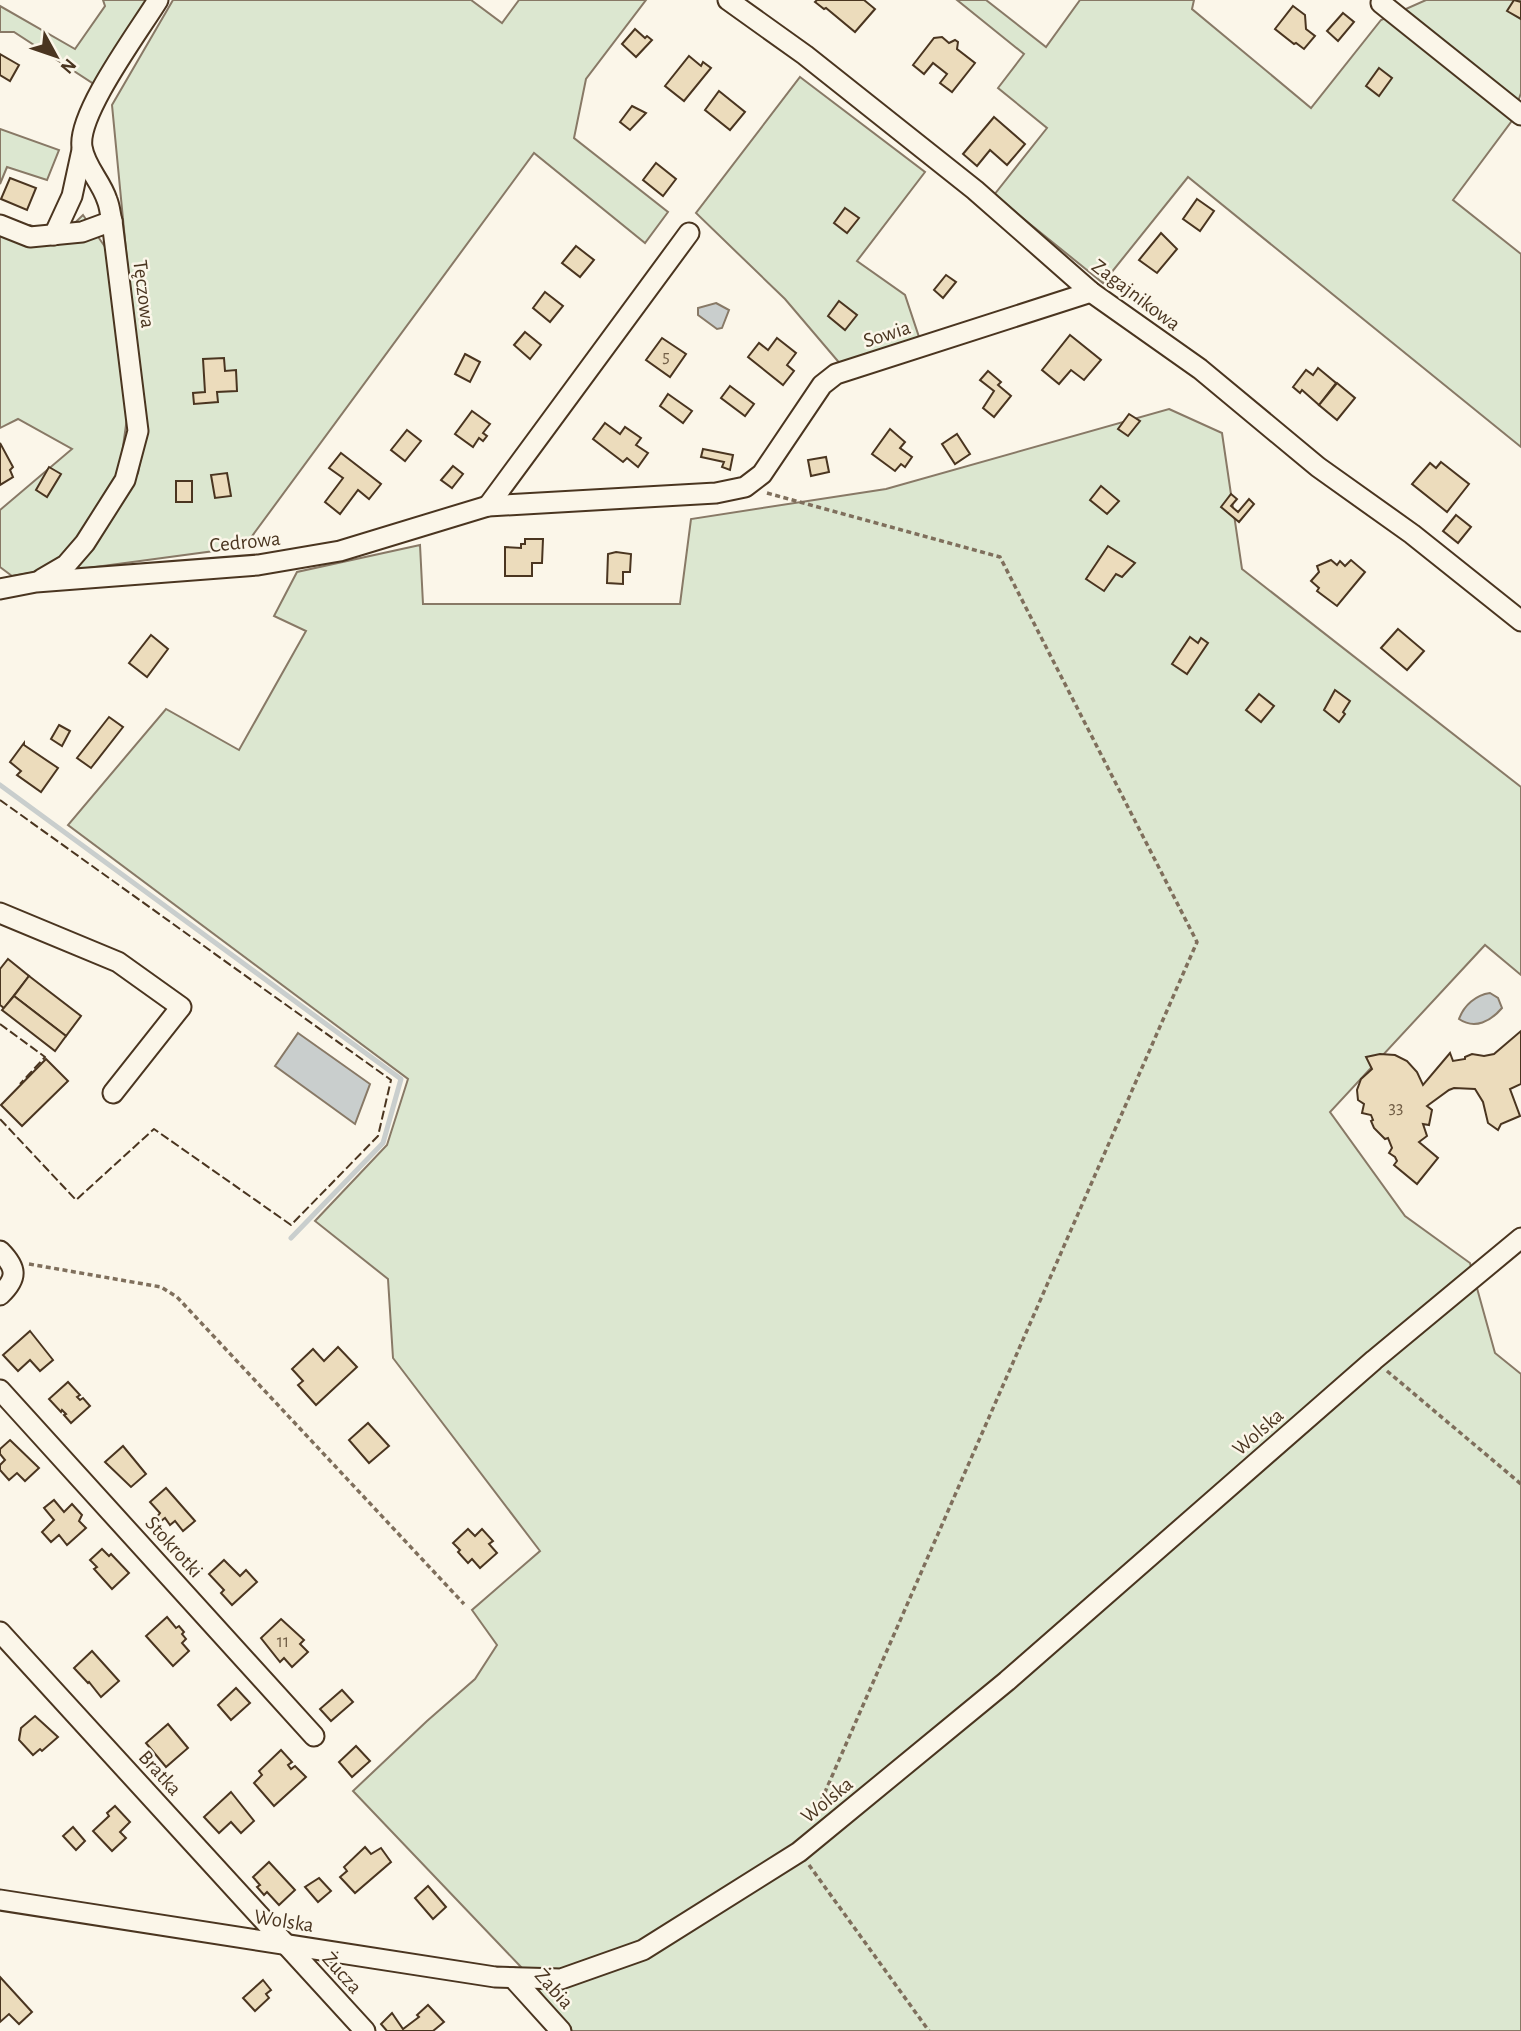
<svg xmlns="http://www.w3.org/2000/svg" width="1521" height="2031" font-family="'Alegreya Sans',sans-serif">
  <rect width="100%" height="100%" fill="#fbf6e9"/>
  <g fill="#dce7d0" stroke="#887966" stroke-width="2">
    <path d="M103,0H148L97,86L14,32H0V6L75,49L105,6Z"/>
    <path d="M173,0H471L502,23L519,0H646L586,79L574,138L668,212L645,243L534,153L244,547L73,570L138,473L144,437L112,105Z"/>
    <path d="M957,0H986L1046,47L1080,0H1194L1192,9L1311,108L1381,20L1426,0H1521V93L1511,122L1453,200L1521,254V447L1188,177L1103,283L994,195L1047,128L998,88L1024,54Z"/>
    <path d="M800,77L925,172L857,261L905,295L919,337L842,366L785,299L696,213Z"/>
    <path d="M0,129L59,150L47,180L7,167L0,184Z"/>
    <path d="M83,215L110,254L127,418L116,497L63,564L42,571L12,576L0,567V510L72,449L18,419L0,428V229L30,225L61,236Z"/>
    <path d="M1169,409L1222,433L1242,569L1521,787V975L1485,945L1330,1112L1405,1216L1470,1263L1495,1353L1521,1374V2031H572L552,2008L521,1967L353,1791L427,1721L475,1679L497,1645L472,1610L540,1551L393,1358L388,1279L315,1221L387,1145L408,1079L68,825L166,709L239,750L306,631L274,616L297,572L420,545L423,604H680L691,519L886,489Z"/>
  </g>
  <g fill="#c9cecd" stroke="#887966" stroke-width="2">
    <path d="M716,303L729,310L722,328L717,329L698,315V308Z"/>
    <path d="M1490,993L1498,998L1502,1008C1491,1021 1475,1030 1459,1019C1464,1005 1476,995 1490,993Z"/>
    <path d="M298,1033L370,1084L355,1124L275,1066Z"/>
  </g>
  <g fill="none" stroke-linecap="round" stroke-linejoin="round">
    <path stroke="#c9cecd" stroke-width="5" d="M0,785L401,1079L383,1143L291,1238"/>
  </g>
  <g fill="#ecdcbc" stroke="#4a3520" stroke-width="2">
    <path d="M817,0H864L875,9L855,32L826,8L824,9L815,2Z"/>
    <path d="M1514,0L1521,2V19L1507,11Z"/>
    <path d="M1293,6L1305,15L1306,29L1315,36L1304,49L1296,43L1294,44L1275,29Z"/>
    <path d="M1343,13L1354,22L1338,41L1327,31Z"/>
    <path d="M635,29L645,38L647,36L652,40L636,57L622,44Z"/>
    <path d="M942,37L949,43L955,40L958,42L957,49L975,63L952,92L940,83L947,74L933,63L924,74L913,65L934,38Z"/>
    <path d="M0,54L19,65L10,81L0,75Z"/>
    <path d="M689,56L701,66L703,62L711,68L684,101L665,86Z"/>
    <path d="M1379,68L1392,78L1379,96L1366,86Z"/>
    <path d="M719,91L745,112L730,130L705,110Z"/>
    <path d="M632,106L646,113L630,130L620,122Z"/>
    <path d="M994,117L1025,144L1007,165L990,150L977,166L963,154Z"/>
    <path d="M656,163L676,179L663,196L643,180Z"/>
    <path d="M10,178L36,188L27,210L1,199Z"/>
    <path d="M1197,199L1214,211L1200,231L1183,219Z"/>
    <path d="M845,208L859,218L847,233L834,223Z"/>
    <path d="M1161,233L1177,249L1157,273L1139,260Z"/>
    <path d="M576,246L594,260L580,277L562,263Z"/>
    <path d="M946,275L956,282L943,298L934,290Z"/>
    <path d="M545,292L563,306L550,322L533,308Z"/>
    <path d="M839,301L857,315L845,330L828,316Z"/>
    <path d="M525,332L541,345L530,359L514,345Z"/>
    <path d="M1070,335L1101,360L1084,380L1071,370L1059,384L1042,370Z"/>
    <path d="M662,338L686,354L670,377L646,360Z"/>
    <path d="M777,338L796,353L787,365L794,371L783,385L748,357L759,343L768,350Z"/>
    <path d="M465,354L480,362L470,382L455,374Z"/>
    <path d="M224,358L225,371L236,370L237,391L217,392L218,402L194,404L193,393L205,392L203,359Z"/>
    <path d="M1318,368L1336,383L1319,405L1302,390L1300,393L1293,387L1306,370L1313,375Z"/>
    <path d="M988,371L1001,382L998,385L1011,396L994,417L983,408L994,391L980,380Z"/>
    <path d="M1337,383L1355,398L1337,420L1319,405Z"/>
    <path d="M730,386L754,404L745,416L721,398Z"/>
    <path d="M668,394L692,411L683,423L660,406Z"/>
    <path d="M472,411L490,424L483,433L487,436L483,441L479,438L473,447L455,434Z"/>
    <path d="M1129,414L1140,421L1128,436L1118,429Z"/>
    <path d="M605,423L620,434L625,427L641,438L636,445L648,453L638,467L627,458L623,462L593,439Z"/>
    <path d="M890,429L905,442L900,448L912,457L905,467L901,464L895,471L872,454Z"/>
    <path d="M407,430L421,441L405,461L391,450Z"/>
    <path d="M957,434L970,454L955,464L942,444Z"/>
    <path d="M0,443L13,467L10,470L13,477L0,485Z"/>
    <path d="M703,449L733,455L730,470L722,467L724,462L701,457Z"/>
    <path d="M341,453L381,484L369,499L358,490L340,514L325,502L343,478L329,468Z"/>
    <path d="M826,457L829,472L811,476L808,460Z"/>
    <path d="M1441,462L1469,484L1447,512L1412,484L1430,463L1436,468Z"/>
    <path d="M453,466L463,474L452,488L441,480Z"/>
    <path d="M49,467L61,474L47,497L36,490Z"/>
    <path d="M227,473L231,496L215,498L211,475Z"/>
    <rect x="176" y="481" width="16" height="21"/>
    <path d="M1101,486L1119,501L1107,514L1090,500Z"/>
    <path d="M1231,494L1237,499L1231,506L1238,512L1249,499L1254,504L1239,522L1221,507Z"/>
    <path d="M1456,515L1471,527L1458,543L1443,531Z"/>
    <path d="M525,539H543L542,563H532V576H505V547L521,548V544H525Z"/>
    <path d="M1108,546L1135,563L1122,577L1116,574L1104,591L1086,579Z"/>
    <path d="M616,552L631,554L630,572H623V584L607,583L608,554Z"/>
    <path d="M1331,560L1337,565L1340,561L1345,566L1351,560L1365,572L1337,606L1317,591L1319,588L1311,581L1319,572L1317,566Z"/>
    <path d="M1398,629L1424,651L1407,670L1381,648Z"/>
    <path d="M151,635L168,649L147,677L129,663Z"/>
    <path d="M1190,637L1198,643L1201,638L1208,643L1187,674L1172,664Z"/>
    <path d="M1335,690L1350,701L1343,712L1345,714L1339,722L1324,710Z"/>
    <path d="M1259,694L1274,706L1261,722L1246,710Z"/>
    <path d="M109,717L123,727L91,768L77,758Z"/>
    <path d="M59,725L70,731L62,746L51,739Z"/>
    <path d="M24,743V745L58,768L41,792L17,775L21,771L10,762Z"/>
    <path d="M8,959L29,976L4,1008L0,1005V969Z"/>
    <path d="M29,976L81,1016L66,1036L14,996Z"/>
    <path d="M14,996L66,1036L55,1051L2,1010Z"/>
    <path d="M1521,1031V1084L1510,1089L1520,1116L1501,1124L1498,1130L1488,1123L1483,1102L1475,1089L1454,1088L1449,1090L1427,1106L1432,1110L1429,1125L1423,1124L1427,1136L1419,1142L1438,1158L1417,1184L1394,1165L1397,1161L1395,1157L1389,1153L1392,1148L1388,1138L1385,1139L1374,1128L1371,1121L1373,1120L1371,1115L1362,1113L1364,1104L1358,1100L1357,1090L1361,1079L1372,1069L1366,1057L1380,1054L1395,1055L1407,1061L1417,1072L1423,1085L1450,1053L1453,1061L1465,1059V1057L1472,1054L1484,1056L1494,1054Z"/>
    <path d="M46,1059L68,1081L22,1126L1,1105Z"/>
    <path d="M30,1331L53,1360L40,1371L30,1360L18,1371L3,1355Z"/>
    <path d="M338,1347L357,1367L316,1405L298,1385L303,1381L292,1369L313,1349L324,1361Z"/>
    <path d="M68,1382L80,1395L77,1397L80,1400L83,1398L90,1406L71,1423L64,1415L66,1414L62,1410L61,1412L49,1399Z"/>
    <path d="M368,1423L389,1446L369,1463L349,1440Z"/>
    <path d="M10,1440L39,1468L25,1481L17,1473L9,1480L0,1470V1465L5,1460L0,1454V1449Z"/>
    <path d="M123,1446L146,1474L131,1487L105,1462Z"/>
    <path d="M166,1488L195,1521L183,1531L175,1521L170,1525L165,1518L161,1521L157,1517L160,1513L150,1502Z"/>
    <path d="M54,1500L64,1512L72,1504L82,1515L79,1521L86,1528L67,1545L59,1535L51,1542L42,1532L54,1520L44,1508Z"/>
    <path d="M468,1529L475,1536L482,1529L493,1541L489,1544L497,1553L480,1568L472,1559L468,1563L458,1552L460,1550L453,1543Z"/>
    <path d="M102,1549L109,1556L111,1554L129,1573L112,1589L94,1569L97,1567L90,1560Z"/>
    <path d="M224,1560L240,1576L246,1570L257,1582L232,1605L221,1593L224,1590L209,1574Z"/>
    <path d="M167,1617L176,1628L179,1626L184,1632L182,1634L186,1639L182,1643L189,1651L173,1666L146,1636Z"/>
    <path d="M281,1619L304,1640L300,1644L308,1652L292,1667L284,1658L280,1662L261,1638Z"/>
    <path d="M92,1651L119,1681L101,1697L89,1682L88,1683L74,1668Z"/>
    <path d="M236,1688L250,1703L231,1720L218,1705Z"/>
    <path d="M342,1690L353,1702L331,1721L320,1709Z"/>
    <path d="M35,1716L58,1737L42,1751L40,1749L33,1755L19,1740L21,1728Z"/>
    <path d="M168,1724L188,1748L166,1767L146,1743Z"/>
    <path d="M356,1746L370,1761L352,1777L339,1762Z"/>
    <path d="M281,1750L292,1762L288,1765L291,1769L295,1766L306,1777L274,1806L254,1783L262,1775L259,1771Z"/>
    <path d="M231,1792L254,1821L241,1833L231,1822L219,1833L204,1817Z"/>
    <path d="M115,1806L130,1822L120,1832L126,1838L112,1851L93,1831L109,1816L107,1813Z"/>
    <path d="M73,1827L85,1841L76,1850L63,1836Z"/>
    <path d="M365,1847L371,1854L381,1848L391,1862L355,1893L340,1877L347,1871L344,1867Z"/>
    <path d="M269,1862L295,1890L279,1905L267,1892L264,1895L257,1887L260,1885L253,1877Z"/>
    <path d="M319,1878L331,1891L318,1902L305,1887Z"/>
    <path d="M428,1886L446,1907L433,1919L415,1898Z"/>
    <path d="M0,1977L32,2012L19,2024L9,2014L0,2022Z"/>
    <path d="M263,1980L271,1990L266,1994L269,1998L255,2011L243,1998Z"/>
    <path d="M428,2005L444,2022L433,2031H387L381,2024L392,2013L403,2029L419,2017L417,2015Z"/>
  </g>
  <g fill="none" stroke-linecap="round" stroke-linejoin="round">
    <defs>
      <g id="minor">
        <path d="M728,0L805,55L975,190L1091,292L1200,369L1318,467L1412,534L1521,621"/>
        <path d="M1381,3L1521,115"/>
        <path d="M0,225L30,237L82,232L112,221"/>
        <path d="M54,235L72,196L82,150"/>
        <path d="M488,506L689,233"/>
        <path d="M42,579L66,565L85,543L125,480L138,431L112,221C110,214 110,207 107,200C101,181 85,167 82,147C77,114 139,31 158,0"/>
        <path d="M0,589L36,582L258,565L340,551L488,506L716,493L745,487L762,474L822,385L836,374L1091,292"/>
        <path d="M0,913L118,962L181,1007L113,1093"/>
        <path d="M0,1251C17,1268 18,1278 0,1295"/>
        <path d="M0,1390L314,1736"/>
        <path d="M0,1632L365,2031"/>
        <path d="M0,1900L495,1977L561,1979L643,1950L799,1852L1007,1681L1374,1360L1521,1238"/>
        <path d="M513,1978L561,2031"/>
      </g>
    </defs>
    <use href="#minor" stroke="#4a3520" stroke-width="23"/>
    <g stroke="#7f6f5c" stroke-width="3.5" stroke-dasharray="5 3.5" stroke-linecap="butt">
      <path d="M767,493L1000,557L1197,942L815,1815"/>
      <path d="M29,1264L161,1287L177,1297L464,1604"/>
      <path d="M1387,1371L1521,1484"/>
      <path d="M809,1865L929,2031"/>
    </g>
    <use href="#minor" stroke="#fbf6e9" stroke-width="19"/>
    <g stroke="#4a3520" stroke-width="2" stroke-dasharray="9 3.5" stroke-linecap="butt">
      <path d="M0,800L391,1080L378,1136L291,1225L154,1129L76,1200L0,1119"/>
      <path d="M0,1024L45,1057L20,1084"/>
    </g>
  </g>
  <g text-anchor="middle" dominant-baseline="central" stroke-width="5" stroke-linejoin="round" paint-order="stroke">
    <g font-size="18" fill="#725f47">
      <text x="666" y="357">5</text>
      <text x="1396" y="1108">33</text>
      <text x="283" y="1642">11</text>
    </g>
    <g font-size="21" fill="#4a3520" stroke="#fbf6e9">
      <text transform="translate(144 294) rotate(83)">Tęczowa</text>
      <text transform="translate(1136 295) rotate(37)">Zagajnikowa</text>
      <text transform="translate(887 334) rotate(-18)">Sowia</text>
      <text transform="translate(245 542) rotate(-6)">Cedrowa</text>
      <text transform="translate(1258 1432) rotate(-41)">Wolska</text>
      <text transform="translate(174 1547) rotate(48)">Stokrotki</text>
      <text transform="translate(160 1773) rotate(48)">Bratka</text>
      <text transform="translate(827 1800) rotate(-39)">Wolska</text>
      <text transform="translate(284 1921) rotate(9)">Wolska</text>
      <text transform="translate(342 1973) rotate(48)">Żucza</text>
      <text transform="translate(554 1989) rotate(48)">Żabia</text>
    </g>
  </g>
  <g transform="translate(56 56) rotate(130)" stroke="#fbf6e9" stroke-width="5" paint-order="stroke">
  <path d="M0-5L12 26L0 18L-12 26Z" fill="#4a3520"/>
  <text y="-10" font-size="19" font-weight="bold" text-anchor="middle" fill="#4a3520">N</text>
  </g>
</svg>
